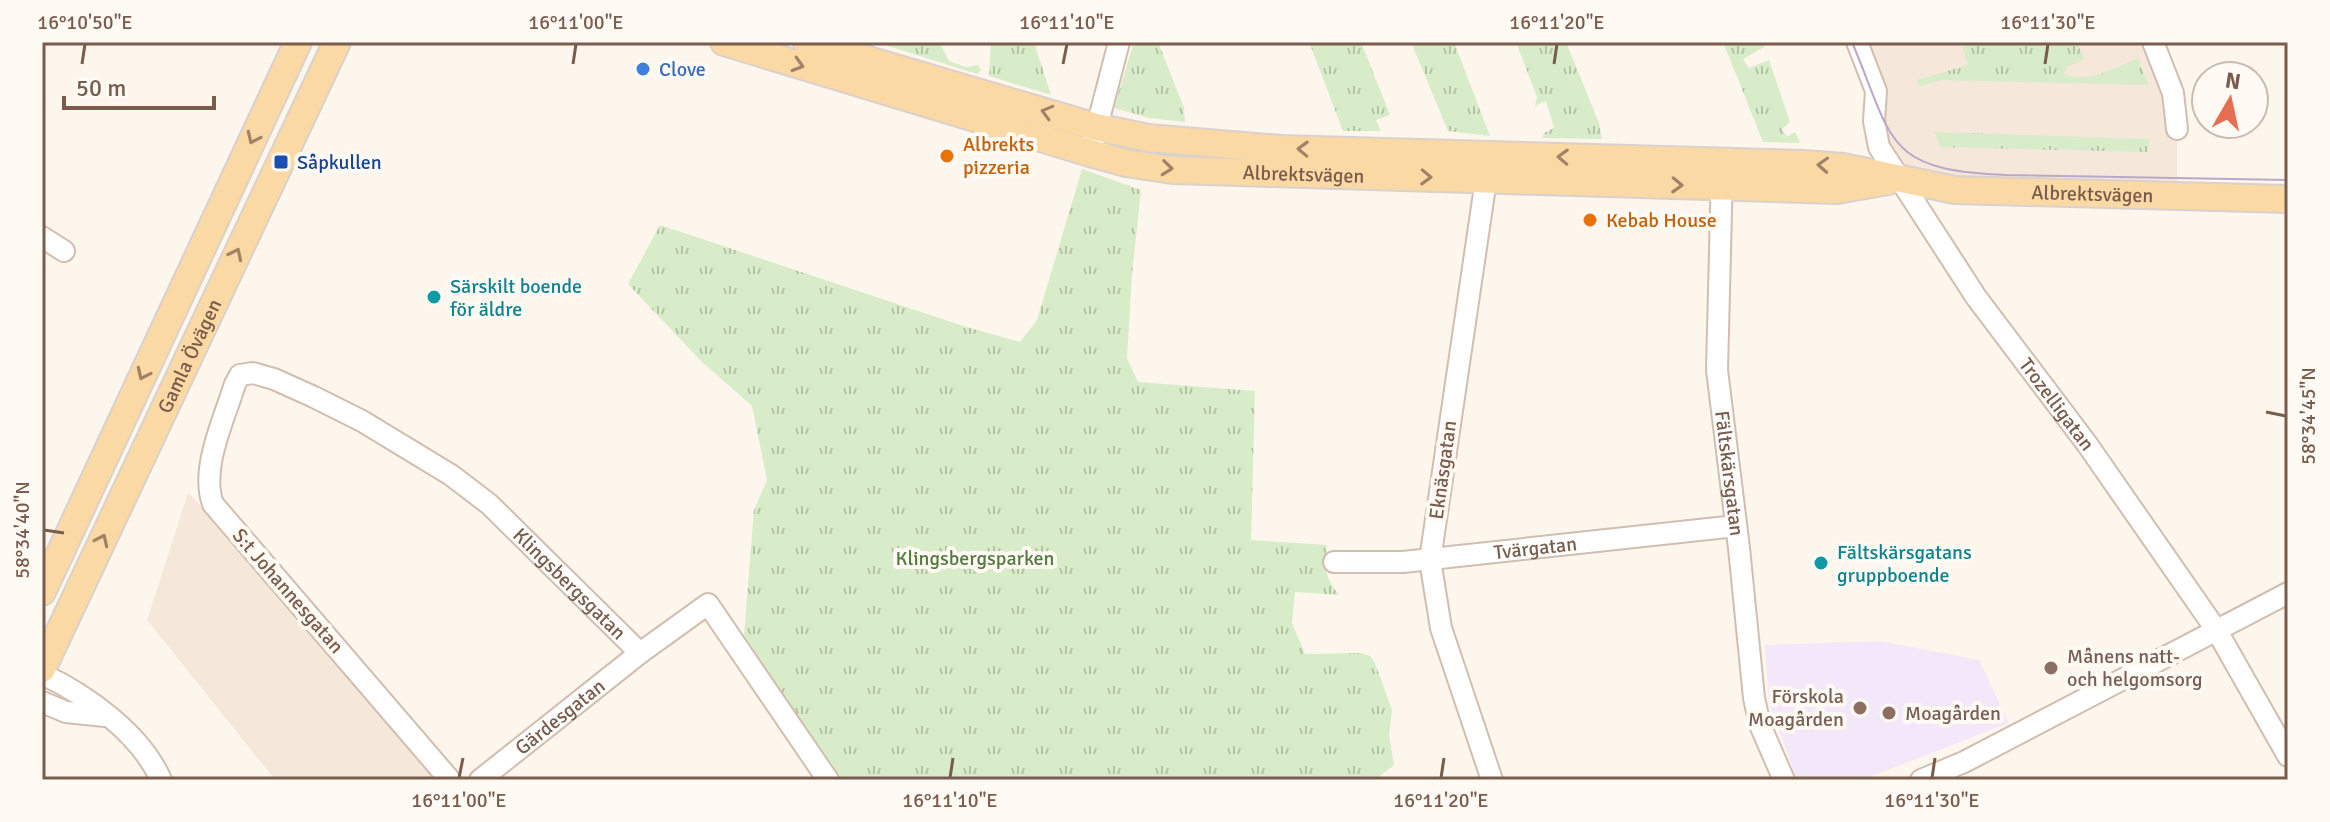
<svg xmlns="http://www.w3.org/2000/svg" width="2330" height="822" font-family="Signika,sans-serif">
  <defs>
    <pattern id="grass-tufts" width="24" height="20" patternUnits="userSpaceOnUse" patternTransform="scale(2)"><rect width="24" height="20" fill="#d8ecc9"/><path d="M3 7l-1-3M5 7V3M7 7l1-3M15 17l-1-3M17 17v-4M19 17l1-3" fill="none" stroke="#b4c2a5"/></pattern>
  </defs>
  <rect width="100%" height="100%" fill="#fdf6ec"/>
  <g fill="#f5e8da">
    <path d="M1857,42H2153L2177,129V197L1900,179L1879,147Z"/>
    <path d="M188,493L210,515L435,780H275L147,620Z"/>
  </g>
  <path fill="#f3e8fa" d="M1880,641L1979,660L2009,723L1862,780H1797L1769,703L1765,645Z"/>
  <g fill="url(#grass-tufts)">
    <path d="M887,42H939L949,61L966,67L978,65L981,70L977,74L888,46Z"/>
    <path d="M991,42H1034L1051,95L989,76Z"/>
    <path d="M1134,42H1158L1184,108L1185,122L1149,118L1114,108Z"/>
    <path d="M1309,42H1361L1390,115L1376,120L1381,131H1343Z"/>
    <path d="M1411,42H1454L1490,136L1448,131Z"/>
    <path d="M1516,42H1566L1599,123L1602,139L1542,138L1544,133L1554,128L1546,101L1535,106L1537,97Z"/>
    <path d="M1723,42H1762L1764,47L1743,59L1749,68L1769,60L1790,122L1782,129L1787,137L1795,132L1800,143L1763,142Z"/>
    <path d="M1961,42H2077L2084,60L2067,67L2064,74C2089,84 2114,68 2138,58L2149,85L1941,80L1920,86L1917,80L1968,65Z"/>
    <path d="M1935,132L2149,139L2148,152L1940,147Z"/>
    <path d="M1082,169L1141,190L1132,275L1127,358L1138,382L1255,391L1251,540L1327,545C1324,566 1325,578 1339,595L1295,592L1292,623L1305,654L1361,653L1370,656L1375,663L1392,710L1389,735L1394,765L1375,780H840L744,635L754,510L767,480L752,406L701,361L628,284L660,225L963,326L1020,342L1037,320Z"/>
  </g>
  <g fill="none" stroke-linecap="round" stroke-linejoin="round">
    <defs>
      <g id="minor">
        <path id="s1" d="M1857,42L1876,91L1874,121L1879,147L1976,297L2087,444L2217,631L2288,756"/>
        <path d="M2153,42L2173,93L2177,129"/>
        <path d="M1093,142L1119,42"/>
        <path d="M1488,166L1430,560L1441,628L1492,780"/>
        <path id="s2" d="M1722,172L1717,370L1739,548L1754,698L1760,725L1784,780"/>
        <path d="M42,237L64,251"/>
        <path id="s3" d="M1334,562H1403L1736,526"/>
        <path d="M42,674C87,695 141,734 161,780"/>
        <path d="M42,702L66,712L105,716"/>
        <path id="s4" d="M450,780L213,504C200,469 224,420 235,384L240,375L253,373L274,379L314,397L362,421L451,475L489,504L640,653L708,604L828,780"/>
        <path id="s5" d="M480,780L640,653"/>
        <path d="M1921,780L1964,762L2288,593"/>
      </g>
      <g id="major">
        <path id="s6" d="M724,42L1090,153L1126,163L1172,170L1837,190L1888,181"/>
        <path id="s7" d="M807,42L1096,127L1148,138L1281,149L1804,164L1843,167L1955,190L2288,199"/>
        <path d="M42,592L298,42"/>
        <path id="s8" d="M42,669L337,42"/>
      </g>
    </defs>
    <use href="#minor" stroke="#d1beb0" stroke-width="24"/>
    <use href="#major" stroke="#dad1cd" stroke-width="30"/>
    <use href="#minor" stroke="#fff" stroke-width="20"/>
    <use href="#major" stroke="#fbd9a5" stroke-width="26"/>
    <path stroke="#b9a8c9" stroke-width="2" d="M1852,42C1894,142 1884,170 2006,175L2288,180"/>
  </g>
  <defs><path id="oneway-chevron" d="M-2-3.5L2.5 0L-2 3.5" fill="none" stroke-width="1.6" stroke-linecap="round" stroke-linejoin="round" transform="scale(2)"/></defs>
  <g stroke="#a18267">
    <use href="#oneway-chevron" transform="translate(798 65) rotate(17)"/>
    <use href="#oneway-chevron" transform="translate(1047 112) rotate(-164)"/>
    <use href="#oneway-chevron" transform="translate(253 138) rotate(115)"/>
    <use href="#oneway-chevron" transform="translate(1303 149) rotate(-178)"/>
    <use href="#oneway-chevron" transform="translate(1563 157) rotate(-178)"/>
    <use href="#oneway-chevron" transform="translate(1823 165) rotate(-177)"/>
    <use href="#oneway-chevron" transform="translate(1167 168) rotate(6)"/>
    <use href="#oneway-chevron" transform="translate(1426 177) rotate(2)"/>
    <use href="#oneway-chevron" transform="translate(1677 185) rotate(2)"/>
    <use href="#oneway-chevron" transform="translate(236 254) rotate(-64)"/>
    <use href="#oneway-chevron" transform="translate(143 374) rotate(115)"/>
    <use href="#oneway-chevron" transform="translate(102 540) rotate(-65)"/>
  </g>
  <path fill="none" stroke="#7a5c4d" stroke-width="3" d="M82,64L85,44M573,64L576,44M1063,64L1067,44M1554,64L1557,44M2045,64L2048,44M2266,412L2286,416M44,530L64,533M459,778L463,758M950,778L953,758M1441,778L1444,758M1932,778L1935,758"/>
  <circle fill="#3f7fe0" stroke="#fffaf3" stroke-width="3" cx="643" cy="69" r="8"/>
  <g fill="#e8710a" stroke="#fffaf3" stroke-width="3">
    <circle cx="947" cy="156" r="8"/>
    <circle cx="1590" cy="220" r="8"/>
  </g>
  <rect fill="#1a4fb4" stroke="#fffaf3" stroke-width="3" x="273" y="154" width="16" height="16" rx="4"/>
  <g fill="#0f9aa8" stroke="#fffaf3" stroke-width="3">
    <circle cx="434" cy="297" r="8"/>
    <circle cx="1821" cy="563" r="8"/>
  </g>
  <g fill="#8d6e63" stroke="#fffaf3" stroke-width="3">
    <circle cx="2051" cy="668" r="8"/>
    <circle cx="1860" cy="708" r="8"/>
    <circle cx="1889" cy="713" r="8"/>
  </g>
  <g text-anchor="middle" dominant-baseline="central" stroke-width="8" stroke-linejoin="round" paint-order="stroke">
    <g font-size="20" fill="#366cbe" stroke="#fffaf3" text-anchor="start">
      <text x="659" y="69">Clove</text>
    </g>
    <g font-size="20" fill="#c56008" stroke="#fffaf3" text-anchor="start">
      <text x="963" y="144">Albrekts<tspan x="963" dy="23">pizzeria</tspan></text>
      <text x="1606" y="220">Kebab House</text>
    </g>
    <g font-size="20" fill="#164399" stroke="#fffaf3" text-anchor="start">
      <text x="297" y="162">Såpkullen</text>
    </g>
    <g font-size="20" fill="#7a5c4d" stroke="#fffaf3">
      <text stroke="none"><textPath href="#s6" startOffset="598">Albrektsvägen</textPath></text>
      <text stroke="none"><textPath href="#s7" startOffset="1302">Albrektsvägen</textPath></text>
      <text stroke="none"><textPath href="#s8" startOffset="346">Gamla Övägen</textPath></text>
      <text stroke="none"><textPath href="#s1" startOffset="422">Trozelligatan</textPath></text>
      <text transform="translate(1443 470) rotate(-82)">Eknäsgatan</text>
      <text stroke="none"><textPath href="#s2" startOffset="302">Fältskärsgatan</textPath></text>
      <text stroke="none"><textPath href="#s3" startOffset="202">Tvärgatan</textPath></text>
      <text stroke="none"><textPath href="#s4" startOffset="896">Klingsbergsgatan</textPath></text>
      <text transform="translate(288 591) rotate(49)">S:t Johannesgatan</text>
      <text stroke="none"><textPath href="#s5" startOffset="102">Gärdesgatan</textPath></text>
    </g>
    <g font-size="20" fill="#0d838f" stroke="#fffaf3" text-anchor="start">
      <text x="450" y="286">Särskilt boende<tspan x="450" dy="23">för äldre</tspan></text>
      <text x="1837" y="552">Fältskärsgatans<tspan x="1837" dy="23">gruppboende</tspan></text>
    </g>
    <g font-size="20" fill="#537a41" stroke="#fffaf3">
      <text x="975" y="558">Klingsbergsparken</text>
    </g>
    <g font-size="20" fill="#785e54" stroke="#fffaf3" text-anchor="start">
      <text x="2067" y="656">Månens natt-<tspan x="2067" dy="23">och helgomsorg</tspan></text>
      <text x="1844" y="696" text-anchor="end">Förskola<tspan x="1844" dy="23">Moagården</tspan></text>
      <text x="1905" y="713">Moagården</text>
    </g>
  </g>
  <rect width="2330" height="822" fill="none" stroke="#fffaf3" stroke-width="88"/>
  <g transform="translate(2230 100) rotate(9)"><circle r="38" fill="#fffaf3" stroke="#cabbb1" stroke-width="2"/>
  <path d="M0-6L14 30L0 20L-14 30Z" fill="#e76f51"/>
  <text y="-12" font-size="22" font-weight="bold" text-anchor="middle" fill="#7a5c4d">N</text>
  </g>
  <path d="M64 96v12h150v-12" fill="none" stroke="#7a5c4d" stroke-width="4"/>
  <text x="76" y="96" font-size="24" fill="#7a5c4d" stroke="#fffaf3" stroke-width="6" paint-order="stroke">50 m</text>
  <rect x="44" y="44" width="2242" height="734" fill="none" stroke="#7a5c4d" stroke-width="3"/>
  <g font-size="20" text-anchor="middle" fill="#7a5c4d">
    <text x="85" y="29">16°10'50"E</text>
    <text x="576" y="29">16°11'00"E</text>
    <text x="1067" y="29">16°11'10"E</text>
    <text x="1557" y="29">16°11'20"E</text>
    <text x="2048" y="29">16°11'30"E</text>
    <text transform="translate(2308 416) rotate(-90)" y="7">58°34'45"N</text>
    <text transform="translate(22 530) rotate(-90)" y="7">58°34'40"N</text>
    <text x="459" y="807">16°11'00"E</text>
    <text x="950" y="807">16°11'10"E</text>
    <text x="1441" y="807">16°11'20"E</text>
    <text x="1932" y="807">16°11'30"E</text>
  </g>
</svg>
